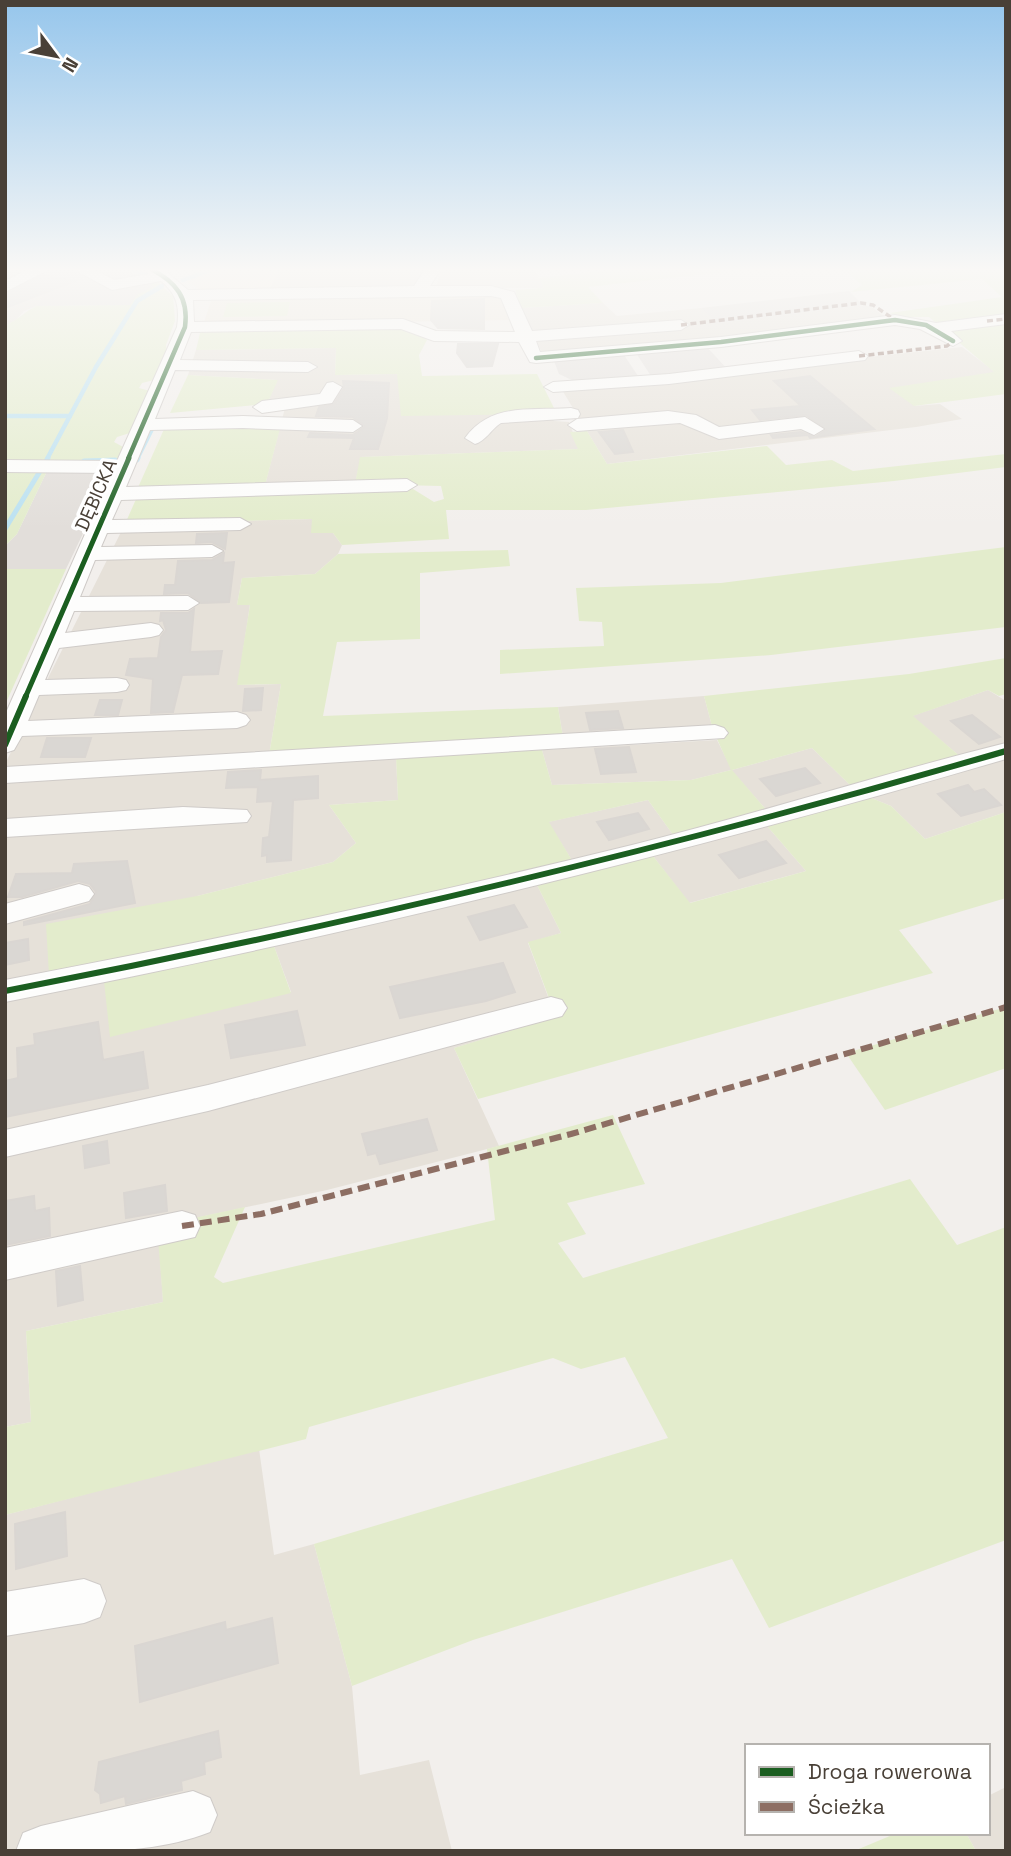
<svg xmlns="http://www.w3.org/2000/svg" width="1011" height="1856" font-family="'Space Grotesk',sans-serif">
  <rect width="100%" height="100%" fill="#f2efec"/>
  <g fill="#e6e1d9">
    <path d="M5,269H56L37,306L24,311L13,323L5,325Z"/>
    <path d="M280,269H427L419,282L409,289L268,291Z"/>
    <path d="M443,269H534L544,288H435Z"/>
    <path d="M603,303L617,316L701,308L718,323L863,305L872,307L886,318L680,343L543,355L521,308Z"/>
    <path d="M962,347L995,372L914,406L940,404L962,419L916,427L607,464L562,390Z"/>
    <path d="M336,348L335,375L396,374L550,414L554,421L569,422L579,449L361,457L355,484L264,489L285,408L267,404L277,380L188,375L196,350Z"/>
    <path d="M312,519L333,533L342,545L338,554L315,574L242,578L237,605L250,604L238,685L281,684L269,755L396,757L398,800L329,805L356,843L333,862L197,896L265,998L291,992L274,946L537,885L561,933L528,943L556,1018L454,1048L499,1146L327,1190L158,1226L163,1302L26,1331L31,1422L5,1427V764L125,524Z"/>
    <path d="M988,690L1006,701V745L962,758L912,716Z"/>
    <path d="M704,696L713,730L563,737L558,707Z"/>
    <path d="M717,740L732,770L812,748L855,790L769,813L731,770L691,780L552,785L542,750Z"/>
    <path d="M1006,756V812L925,839L891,806L869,797Z"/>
    <path d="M648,800L676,839L573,862L548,822Z"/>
    <path d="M767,826L806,871L689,903L653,856Z"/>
    <path d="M259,1449L274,1555L314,1544L352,1686L360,1775L429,1760L452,1851H5V1515Z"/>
    <path d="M1006,1787V1851H976L966,1833H988V1796Z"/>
  </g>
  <path fill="#f5eadf" d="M220,269H280L268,291L198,289L187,281Z"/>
  <g fill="#e2deda">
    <path d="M56,269H125L155,286L131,305L37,306Z"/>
    <path d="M849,291L863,305L717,323L701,308Z"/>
    <path d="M48,469L106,471L110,477L66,569H5V546L17,534Z"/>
  </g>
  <path fill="#ede6db" d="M495,295L500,296L510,320L203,325L212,298Z"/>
  <g fill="#e3eccc">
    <path d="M623,269H722L725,272L588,287L603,303L521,308L515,290L544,288L539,278Z"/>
    <path d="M844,269H1006V394L914,406L889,388L994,372L929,317H900L890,313L1002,297L982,279L851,292L862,285Z"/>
    <path d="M155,280L173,296L175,321L166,345L167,354L154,380L142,383L139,388L150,391L133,432L117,437L114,442L125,448L117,463L5,464V325C18,321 24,311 37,306L130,305L138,294L154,287L147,281Z"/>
    <path d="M290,302L287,316L223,317L227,303Z"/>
    <path d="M400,327L414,329L427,340L419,355L422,376L537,374L557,414L401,416L397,374L335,375L336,348L196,350L201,329Z"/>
    <path d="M188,375L278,380L267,404L170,413Z"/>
    <path d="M281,425L264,489L136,492L165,427Z"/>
    <path d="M587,431L607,464L767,446L786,465L832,460L853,471L1006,454V467L894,481L586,510H446L449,539L342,545L333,533H311L312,519L125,524L137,497L378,492L413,489L434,502L444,499L441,486L355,484L360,457L578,449L570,432Z"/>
    <path d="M48,469L17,534L5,546V470Z"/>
    <path d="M1006,547V627L771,655L500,674V650L604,646L602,622L579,621L576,588L721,583Z"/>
    <path d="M508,550L510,566L420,573V639L337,642L323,716L558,707L563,737L269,755L281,684L237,685L250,605H237L242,578L315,574L338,554Z"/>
    <path d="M5,569H66L5,705Z"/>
    <path d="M1006,658V694L999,696L988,690L913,716L962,758L855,790L812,748L732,770L769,813L676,839L648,800L549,822L573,862L49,975L46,924L197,896L333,862L356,843L329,805L398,800L396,757L542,750L552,785L691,780L731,770L713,730L704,696L909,674Z"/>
    <path d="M869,797L891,806L925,839L1006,812V898L899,930L933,973L478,1099L454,1048L556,1017L528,942L561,933L537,885L653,856L690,903L806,871L767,826Z"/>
    <path d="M274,946L291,993L110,1037L104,981Z"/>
    <path d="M1006,1007V1068L885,1110L846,1053Z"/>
    <path d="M613,1115L645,1184L567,1203L586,1234L558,1243L583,1278L910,1179L957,1245L1006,1227V1540L769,1628L732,1559L473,1640L352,1686L314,1544L668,1438L625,1357L581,1369L553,1358L309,1427L306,1439L5,1515V1427L31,1422L26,1331L163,1302L157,1226L245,1207L214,1277L223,1283L495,1220L487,1149Z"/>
    <path d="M897,1833H966L976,1851H854Z"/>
  </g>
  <g fill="#e4e0dd">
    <path d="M706,346L728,370L651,376L636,353Z"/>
    <path d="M624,355L638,376L574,381L559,374L554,361Z"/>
  </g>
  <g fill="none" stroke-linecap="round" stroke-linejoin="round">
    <g stroke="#bbe1f1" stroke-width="4.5">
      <path d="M133,269L145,275"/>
      <path d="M183,280L213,269"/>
      <path d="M5,416H70"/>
      <path d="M47,459L96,367L137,301L162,286"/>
      <path d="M137,459L152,429"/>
    </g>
    <g stroke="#bbe1f1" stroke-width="5">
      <path d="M137,460L138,458"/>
      <path d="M84,461L115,460"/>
      <path d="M5,529L48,458"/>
    </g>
  </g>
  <g fill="#dad7d3" stroke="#dad6d2" stroke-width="2">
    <path d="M43,275L75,281L5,308V294Z"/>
    <path d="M484,299V329L438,328L431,320L432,301Z"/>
    <path d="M458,344H498L492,366L467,367L457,353Z"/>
    <path d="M810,376L874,429L810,438L808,435L773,438L771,435L801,432L815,437L826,430L806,415L760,420L752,410L801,406L774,381Z"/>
    <path d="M343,381L389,383L387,418L378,449H350L354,438L308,437L310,433L353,435L364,427L353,417L316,416L319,407L334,404L344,388Z"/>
    <path d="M623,430L633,452L615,454L599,432Z"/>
    <path d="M227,533L225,549L212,542L196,543L197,534Z"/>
    <path d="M224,553L223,563L234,562L229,602L201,603L188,593L164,594L165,585H175L178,561L212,560Z"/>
    <path d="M194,609L190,652L222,651L218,674L182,675L173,712L151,713L153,679L126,675L130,659L158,658L161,637L166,630L163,620L160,621L161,613H188Z"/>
    <path d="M263,688L261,710L243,711L245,689Z"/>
    <path d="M100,700H122L118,715H95Z"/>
    <path d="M618,711L623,728L590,730L586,713Z"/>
    <path d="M972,715L1000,737L979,744L951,721Z"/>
    <path d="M47,738H91L85,757H41Z"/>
    <path d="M629,747L636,772L601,774L595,749Z"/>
    <path d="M805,768L820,783L776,796L760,779Z"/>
    <path d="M261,770L260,780L318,776V798L293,800L291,860L267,862V855L262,856L263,838L269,837L273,801L257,802L258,787L226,788L228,772Z"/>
    <path d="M968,785L974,792L984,789L1001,805L961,816L938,794Z"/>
    <path d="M638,813L649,829L609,840L597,822Z"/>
    <path d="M766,841L786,863L739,878L719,855Z"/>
    <path d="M127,861L135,903L24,925V922L90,904L96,892L90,884L78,881L22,897H8L16,874L72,873L74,864Z"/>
    <path d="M514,905L527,927L480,940L468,917Z"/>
    <path d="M28,939L29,960L5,965V943Z"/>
    <path d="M503,963L515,992L486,1001L400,1018L390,987Z"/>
    <path d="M297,1011L305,1045L231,1058L225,1025Z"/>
    <path d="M98,1022L103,1060L143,1052L148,1088L5,1117V1081L18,1078L17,1048L35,1045L34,1034Z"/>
    <path d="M427,1119L437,1150L380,1164L376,1153L368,1155L362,1134Z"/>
    <path d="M107,1141L109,1163L85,1168L83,1146Z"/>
    <path d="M165,1185L167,1211L126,1218L124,1193Z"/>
    <path d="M34,1196L35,1211L49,1208L50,1236L5,1245V1201Z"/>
    <path d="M80,1266L83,1300L58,1306L56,1271Z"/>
    <path d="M65,1512L67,1556L16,1569L15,1524Z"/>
    <path d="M272,1618L278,1663L140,1702L135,1646L225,1622L226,1630Z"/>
    <path d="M218,1731L221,1757L204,1762L205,1774L181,1781L182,1790L126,1804L125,1796L101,1803L100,1794L95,1790L99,1762Z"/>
  </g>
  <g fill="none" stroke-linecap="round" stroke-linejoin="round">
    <defs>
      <g id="minor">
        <path d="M29,269H50L5,292V281Z"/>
        <path d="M73,269H93L114,280L149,274L143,269H163L188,290L414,286L425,269H441L430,286H491L514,292L532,331L681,320L689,325L681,330L536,341L540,352L721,337L895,315L936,323L1006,314V324L951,331L962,341L953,346L920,329L895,325L721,347L536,363L530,362L519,342L434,341L401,329L191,332L180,360L308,362L317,367L308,372L175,370L155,419L243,416L353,420L362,426L353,432L243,428L150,430L126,487L407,479L417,485L407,491L121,500L112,520L240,518L251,524L240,530L107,533L101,547L212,545L223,551L212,557L95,560L80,597L188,596L199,603L188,610L74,611L65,633L151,623L159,625L163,630L159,635L151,637L59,648L45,680L117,678L126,680L129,685L126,690L117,692L39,695L28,721L237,712L246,715L250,720L246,725L237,728L22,736L14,750L5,753V715L112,473L5,472V460L117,461L177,327C180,307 177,294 161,281L112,290ZM491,296L501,298L515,332L436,331L403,319L194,322L193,300Z"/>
        <path d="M859,351L868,356L865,360L669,384L553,392L544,387L553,382L669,374Z"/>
        <path d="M333,382L342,387L332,403L262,413L253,407L262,401L320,394L327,383Z"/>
        <path d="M571,408L578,410L580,414L578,418L501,423C491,429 486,441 475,444L465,438C491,402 531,411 571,408Z"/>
        <path d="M668,411L696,415L719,427L805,417L824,429L814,435L801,429L719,439L680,423L577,431L568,425L577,419Z"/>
        <path d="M715,725L724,728L728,733L724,738L5,783V767Z"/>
        <path d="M1006,743V759C676,856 343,936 5,1002V980C215,940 425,896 632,845C757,814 881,774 1006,743Z"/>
        <path d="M183,807L247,810L251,816L247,822L5,837V819Z"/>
        <path d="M79,884L89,887L94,894L89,901L5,924V904Z"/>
        <path d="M551,997L562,1000L567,1008L562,1016L208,1111L5,1157V1130L208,1085Z"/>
        <path d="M182,1211L195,1215L200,1226L195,1237L5,1280V1248Z"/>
        <path d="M84,1579L100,1585L106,1601L100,1617L84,1623L5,1636V1592Z"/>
        <path d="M193,1791L210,1798L217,1815L210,1832C149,1856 82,1851 16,1851L23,1833L41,1826Z"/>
      </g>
    </defs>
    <use href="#minor" stroke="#cfcbc8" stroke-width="2"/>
    <use href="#minor" fill="#fdfdfc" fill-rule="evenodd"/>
    <g stroke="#8d6e63" stroke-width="3.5" stroke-dasharray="6 3.5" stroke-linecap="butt">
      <path d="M987,321L1006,319"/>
      <path d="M681,325L861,303L873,305L895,320"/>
      <path d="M859,356L947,346L953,341"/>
    </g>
    <path stroke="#8d6e63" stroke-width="6" stroke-dasharray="12 6" stroke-linecap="butt" d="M182,1226L261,1214L571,1134L1006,1007"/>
    <defs>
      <g id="cycleway-far2">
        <path d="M536,358L721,342L895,320L926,325L953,341"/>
        <path d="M128,459L185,327C189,298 176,282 151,269"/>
      </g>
      <path id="cycleway-far1" d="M25,698L129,458"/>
      <g id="cycleway">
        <path d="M5,745L26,696"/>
        <path d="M5,991C343,926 676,847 1006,751"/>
      </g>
    </defs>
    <use href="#cycleway-far2" stroke="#fff" stroke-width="7"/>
    <use href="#cycleway-far1" stroke="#fff" stroke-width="9"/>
    <use href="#cycleway" stroke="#fff" stroke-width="10"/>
    <use href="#cycleway-far2" stroke="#1b5e20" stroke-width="4.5"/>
    <use href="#cycleway-far1" stroke="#1b5e20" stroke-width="5"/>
    <use href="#cycleway" stroke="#1b5e20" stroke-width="6"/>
  </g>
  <linearGradient id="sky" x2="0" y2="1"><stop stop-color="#96c6ec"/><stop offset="0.51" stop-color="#f9f8f6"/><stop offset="1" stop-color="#f9f8f6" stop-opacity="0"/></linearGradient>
  <rect width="1011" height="529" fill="url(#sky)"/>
  <g text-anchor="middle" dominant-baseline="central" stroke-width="7" stroke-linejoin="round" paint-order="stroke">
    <g font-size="19" fill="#494037" stroke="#fff">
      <text transform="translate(96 495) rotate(-66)">DĘBICKA</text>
    </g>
  </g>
  <rect width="1011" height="1856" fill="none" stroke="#494037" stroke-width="14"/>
  <rect x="745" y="1744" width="245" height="91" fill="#ffffff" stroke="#b6b3af" stroke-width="2"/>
  <rect x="759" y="1767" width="35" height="10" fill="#1b5e20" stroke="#b6b3af" stroke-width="2"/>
  <text x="808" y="1779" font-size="21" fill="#494037">Droga rowerowa</text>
  <rect x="759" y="1802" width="35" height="10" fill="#8d6e63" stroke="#b6b3af" stroke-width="2"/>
  <text x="808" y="1814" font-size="21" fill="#494037">Ścieżka</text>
  <g transform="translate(56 56) rotate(122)" stroke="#ffffff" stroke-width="5" paint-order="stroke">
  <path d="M0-5L12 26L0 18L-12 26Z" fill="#494037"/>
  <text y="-10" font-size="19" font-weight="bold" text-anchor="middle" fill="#494037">N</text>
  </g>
</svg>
